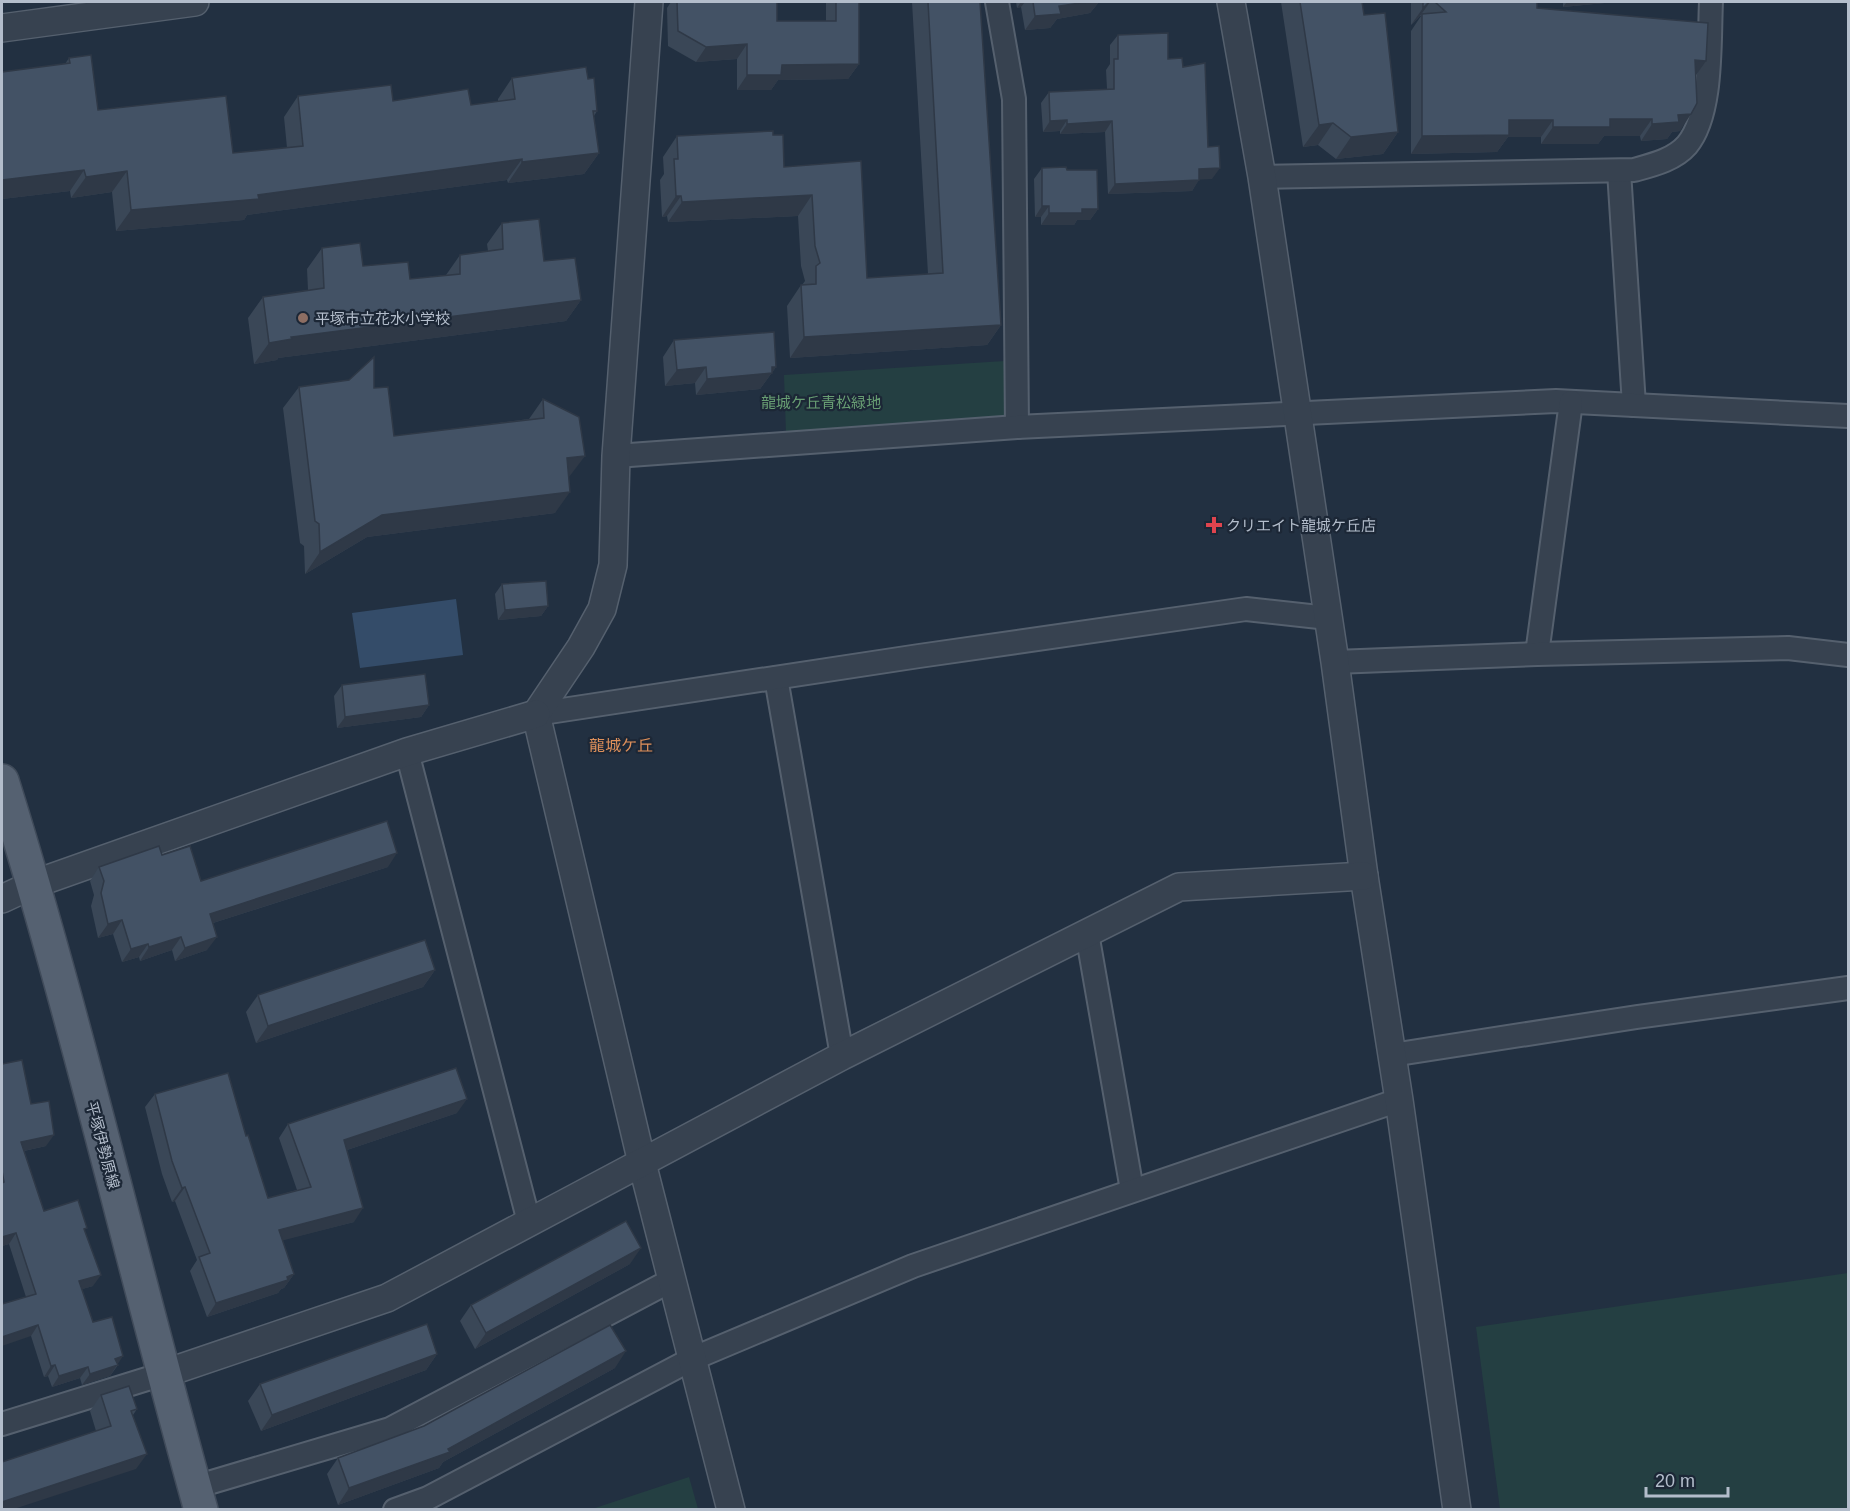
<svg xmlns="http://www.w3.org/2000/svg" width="1850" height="1511" font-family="Helvetica,'Noto Sans JP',sans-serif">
  <rect width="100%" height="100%" fill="#223041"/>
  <g fill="#243f42">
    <path d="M1005,361L1016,418L786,433L784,375Z"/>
    <path d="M1848,1273V1509H1500L1476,1327Z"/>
    <path d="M689,1477L698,1509H592Z"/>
  </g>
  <path fill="#344c69" d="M456,599L463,655L360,668L352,613Z"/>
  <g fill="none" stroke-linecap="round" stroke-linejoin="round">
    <defs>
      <g id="minor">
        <path d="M997,2L1014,99L1017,427"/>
        <path d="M1619,171L1634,405"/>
        <path d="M1262,177L1634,170C1652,165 1674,160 1687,145C1713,114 1709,41 1711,2"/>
        <path d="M616,456L1017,427L1556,401L1848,416"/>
        <path d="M1537,654L1571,402"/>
        <path d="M1335,662L1537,654L1788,648L1848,655"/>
        <path d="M776,678L842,1056"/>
        <path d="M536,714L919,656L1246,609L1328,618"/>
        <path d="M407,752L529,1222"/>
        <path d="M1087,933L1132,1190"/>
        <path d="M1392,1055L1637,1017L1848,988"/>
        <path d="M2,1424L163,1374"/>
        <path d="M195,1487L390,1429L672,1280"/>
        <path d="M395,1510L428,1498L692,1359L913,1266L1399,1100"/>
      </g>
      <g id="tertiary">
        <path d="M649,2L616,456L613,565L602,609L581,647L536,714L642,1163L731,1510"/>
        <path d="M1231,2L1262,177L1335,662L1364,876L1399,1100L1457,1510"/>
        <path d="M2,28L195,2"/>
        <path d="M2,899L34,884L407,752L536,714"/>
        <path d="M163,1374L387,1298L842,1056L1179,887L1364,876"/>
      </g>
      <path id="primary" d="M2,781C77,1021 133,1267 201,1510"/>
    </defs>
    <use href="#minor" stroke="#55606e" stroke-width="26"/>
    <use href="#tertiary" stroke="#55606e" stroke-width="30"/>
    <use href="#primary" stroke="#404b5a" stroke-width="36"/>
    <use href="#minor" stroke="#374250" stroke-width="22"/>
    <use href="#tertiary" stroke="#374250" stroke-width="27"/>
    <use href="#primary" stroke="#556171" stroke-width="33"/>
  </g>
  <g fill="#3a4757">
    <path d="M671,2H777V21H826V2H859V64L848,79L778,80L771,90H737V59L696,62L668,46L667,8Z"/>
    <path d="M912,2H980L1001,325L987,345L790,358L787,306L801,285H802L805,281L801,266L798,216L668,222L667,216L662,217L660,180L664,174L663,157L677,136L773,135L784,167L861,161L867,278L928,274Z"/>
    <path d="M1016,2H1099L1090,13L1057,19L1050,28L1025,30L1021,7L1017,8Z"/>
    <path d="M1281,2H1362L1364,15L1398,132L1383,154L1336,159L1318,145L1303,147Z"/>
    <path d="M1411,2H1537V8L1696,76L1680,131L1672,132L1667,139L1641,141L1640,136H1604L1598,144H1541V137H1508L1497,152L1411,154V31L1421,16H1420L1411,25Z"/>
    <path d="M1563,2H1615L1563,7Z"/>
    <path d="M1118,35L1183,67L1208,147L1212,179H1199L1192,191L1108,194L1105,132L1060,134V131L1043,132L1041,103L1049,92L1107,89L1106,70L1110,64V45Z"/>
    <path d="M69,58L98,110L233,153L287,148L284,117L298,96L471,105L498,102V99L512,78L588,79L597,111L594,116L599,153L584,174L508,183L507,180L247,215L244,220L116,231L112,192L71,198L70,191L2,199V72L65,64Z"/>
    <path d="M1042,168L1067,170L1098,209L1090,220H1077L1074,225H1041V217H1035L1034,179Z"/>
    <path d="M502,223L544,261L581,300L566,321L278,358L277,360L254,364L248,318L263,297L308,290L307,269L322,248L363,266L410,279L446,275L460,255L488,251L487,244Z"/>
    <path d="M674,340L776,367L760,389L696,395L695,383L665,386L663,357Z"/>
    <path d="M299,387L374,388L394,436L529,419L543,399L569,477L555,513L367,537L305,574L304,546L300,543L283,408Z"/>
    <path d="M502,584L548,606L541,616L498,620L495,594Z"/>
    <path d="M342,685L429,705L421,717L337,728L334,696Z"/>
    <path d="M162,855L201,881L388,867L213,923L207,950L175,961L172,950L140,961L139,957L122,962L113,934L98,938L91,906L94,895L90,881L99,867Z"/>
    <path d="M435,970L423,987L256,1043L246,1012L258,995Z"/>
    <path d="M2,1064L31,1104L46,1146L24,1151L44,1211L85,1231L93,1286L82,1289L93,1322L118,1365L110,1376L82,1385L80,1378L52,1387L48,1376L44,1377L31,1336L26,1297L9,1244L2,1246Z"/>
    <path d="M155,1094L246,1136L268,1198L297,1190L279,1138L288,1124L457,1113L347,1150L354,1222L282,1240L294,1274L284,1288L281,1289L278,1293L207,1317L190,1271L197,1260L175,1201L172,1202L162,1174L145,1107Z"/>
    <path d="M630,1264L475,1349L460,1321L471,1305Z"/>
    <path d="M437,1354L426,1370L261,1431L248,1401L260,1384Z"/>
    <path d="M615,1368L443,1462L439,1468L338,1505L327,1474L338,1458L424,1426Z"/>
    <path d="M101,1395L137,1409L133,1415L136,1469L96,1431L90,1411Z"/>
  </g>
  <g fill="#2f3947">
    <path d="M1021,2H1025L1021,7L1017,8Z"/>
    <path d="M1087,2H1099L1090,13L1057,19L1050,28L1025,30L1035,16L1059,6Z"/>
    <path d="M1429,2H1430L1420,16L1411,25L1423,8Z"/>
    <path d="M1567,2H1615L1563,7Z"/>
    <path d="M747,44L737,59L696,62L706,47Z"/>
    <path d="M1695,60L1706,61L1694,78Z"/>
    <path d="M859,64L848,79L778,80L771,90H737L747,75L782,65Z"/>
    <path d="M1691,114L1680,131L1672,132L1667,139L1641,141L1652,124L1678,115Z"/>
    <path d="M1610,119H1652L1640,136H1604L1598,144H1541L1553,127Z"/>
    <path d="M1067,120L1060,131L1043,132L1050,121Z"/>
    <path d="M1509,120H1553L1541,137H1508L1497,152L1411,154L1422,136Z"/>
    <path d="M1112,121L1105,132L1060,134L1067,124Z"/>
    <path d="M1333,123L1318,145L1303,147L1319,125Z"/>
    <path d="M1398,132L1383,154L1336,159L1351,137Z"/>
    <path d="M599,153L584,174L508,183L522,162Z"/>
    <path d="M522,159L507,180L247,215L244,220L116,231L131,210L258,195Z"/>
    <path d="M1220,168L1212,179L1191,180L1199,169Z"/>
    <path d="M84,170L70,191L2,199V180Z"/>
    <path d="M127,171L112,192L71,198L86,177Z"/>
    <path d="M1199,180L1192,191L1108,194L1115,184Z"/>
    <path d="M812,195L798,216L668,222L682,202Z"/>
    <path d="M676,196H681L667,216L662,217Z"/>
    <path d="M1042,206H1049L1041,217H1035Z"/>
    <path d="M1082,209H1098L1090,220H1077L1074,225H1041L1049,213Z"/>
    <path d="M581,300L566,321L278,358L277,360L254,364L269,343L291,337Z"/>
    <path d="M1001,325L987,345L790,358L804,337Z"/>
    <path d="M706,367L695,383L665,386L677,370Z"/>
    <path d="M772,367H776L760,389L696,395L707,379Z"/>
    <path d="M585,456L569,477L552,479L567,458Z"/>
    <path d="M570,492L555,513L367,537L305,574L320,552L382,515Z"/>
    <path d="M548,606L541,616L498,620L505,610Z"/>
    <path d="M429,705L421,717L337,728L345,717Z"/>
    <path d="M397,853L388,867L200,927L210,914Z"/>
    <path d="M122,920L113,934L98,938L108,924Z"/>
    <path d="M181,937L172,950L140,961L149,947Z"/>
    <path d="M217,937L207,950L175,961L185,948Z"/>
    <path d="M148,944L139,957L122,962L131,949Z"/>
    <path d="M435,970L423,987L256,1043L268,1026Z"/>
    <path d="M467,1099L457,1113L335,1154L344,1140Z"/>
    <path d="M54,1135L46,1146L14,1153L21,1142Z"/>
    <path d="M185,1187L175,1201L172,1202L182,1188Z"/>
    <path d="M363,1208L354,1222L269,1244L279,1230Z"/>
    <path d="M16,1233L9,1244L2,1246V1237Z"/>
    <path d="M641,1248L630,1264L475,1349L486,1333Z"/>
    <path d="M294,1274L284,1288L281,1289L278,1293L207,1317L216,1303Z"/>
    <path d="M101,1275L93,1286L72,1292L79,1281Z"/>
    <path d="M38,1325L31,1336L2,1346V1337Z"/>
    <path d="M626,1351L615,1368L443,1462L439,1468L338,1505L349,1488L448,1449Z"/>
    <path d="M437,1354L426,1370L261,1431L272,1415Z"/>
    <path d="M123,1356L110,1376L82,1385L90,1374L115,1359Z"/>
    <path d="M55,1365L48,1376L44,1377L51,1366Z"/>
    <path d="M88,1367L80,1378L52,1387L59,1376Z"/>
    <path d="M147,1454L136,1469L14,1509H2V1502Z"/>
  </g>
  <g fill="#435265" stroke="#2f3947" stroke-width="1.5">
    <path d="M677,2H777V21H836V2H859V64L782,65L781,75H747V44L706,47L678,31Z"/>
    <path d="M928,2H980L1001,325L804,337L801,285L816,284V266L820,263L815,246L812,195L682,202L681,196H676L674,159H678L677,136L773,131V135H783L784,167L861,161L867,278L943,273Z"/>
    <path d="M1033,2H1087L1059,6L1061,14L1035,16Z"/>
    <path d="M1300,2H1362L1364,15L1385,13L1398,132L1351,137L1333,123L1319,125Z"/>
    <path d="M1423,2H1429L1423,8Z"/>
    <path d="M1435,2H1537V8L1708,23L1706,61L1695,60L1697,103L1691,114L1678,115L1679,122L1652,124V119H1610V127H1553V120H1509V135L1422,136V14L1446,12Z"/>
    <path d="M1168,33V59L1182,58L1183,67L1205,63L1208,147L1219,146L1220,168L1199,169V180L1115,184L1112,121L1067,124V120L1050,121L1049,92L1114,89V59H1118V35Z"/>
    <path d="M91,55L98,110L226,96L233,153L303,146L298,96L391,85L393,101L468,89L471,105L515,99L512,78L586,67L588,79L594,78L597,111H593L599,153L522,162V159L258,195L259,199L131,210L127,171L86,177L84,170L2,180V72L70,63L69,58Z"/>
    <path d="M1066,167L1067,170H1097L1098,209H1082V213H1049V206H1042V168Z"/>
    <path d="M539,219L544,261L575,258L581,300L291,337L292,339L269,343L263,297L324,288L322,248L360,243L363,266L408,262L410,279L460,274V255L503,249L502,223Z"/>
    <path d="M774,332L776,367H772V373L707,379L706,367L677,370L674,340Z"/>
    <path d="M374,357V388L388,387L394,436L544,418L543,399L579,417L585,456L567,458L570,492L382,515L320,552L319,524L315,521L299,387L349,380Z"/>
    <path d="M546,581L548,606L505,610L502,584Z"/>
    <path d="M425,674L429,705L345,717L342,685Z"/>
    <path d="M387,821L397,853L210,914L217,937L185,948L181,937L149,947L148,944L131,949L122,920L108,924L101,893L104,881L99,867L159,846L162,855L190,846L201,881Z"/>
    <path d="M425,940L435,970L268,1026L258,995Z"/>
    <path d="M22,1060L31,1104L49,1101L54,1135L21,1142L44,1211L78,1200L87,1228L84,1229L101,1275L79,1281L93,1322L112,1317L123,1356L115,1359L118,1365L90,1374L88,1367L59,1376L55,1365L51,1366L38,1325L2,1337V1304L36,1294L16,1233L2,1237V1183L4,1182L2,1171V1064Z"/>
    <path d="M456,1068L467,1099L344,1140L363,1208L279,1230L294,1274L287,1277L288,1280L216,1303L199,1257L210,1253L185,1187L182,1188L172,1161L155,1094L228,1073L246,1136L248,1135L268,1198L311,1187L288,1124Z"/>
    <path d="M626,1221L641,1248L486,1333L471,1305Z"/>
    <path d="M427,1324L437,1354L272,1415L260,1384Z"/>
    <path d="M610,1325L626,1351L448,1449L450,1452L349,1488L338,1458L424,1426Z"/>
    <path d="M129,1386L137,1409L131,1411L147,1454L2,1502V1462L111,1426L101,1395Z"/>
  </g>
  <circle fill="#8d6e63" stroke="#1c2736" stroke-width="2" cx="303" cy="318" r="6"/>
  <path fill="#e0444e" stroke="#1c2736" stroke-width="2" d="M1211 516h6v6h6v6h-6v6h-6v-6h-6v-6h6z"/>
  <g text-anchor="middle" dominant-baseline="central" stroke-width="4.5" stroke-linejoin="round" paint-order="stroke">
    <g font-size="15" fill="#b3bdcb" stroke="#1c2736" text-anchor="start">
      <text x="315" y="318">平塚市立花水小学校</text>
      <text x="1226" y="525">クリエイト龍城ケ丘店</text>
    </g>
    <g font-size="15" fill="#689e73" stroke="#1c2736">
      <text x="821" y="402">龍城ケ丘青松緑地</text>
    </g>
    <g font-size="15" fill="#b3bdcb" stroke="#1c2736">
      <text transform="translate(103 1145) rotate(75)">平塚伊勢原線</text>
    </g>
    <g font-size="16" fill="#de905b" stroke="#1c2736">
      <text x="621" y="745">龍城ケ丘</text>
    </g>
  </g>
  <rect width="1850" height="1511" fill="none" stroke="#b3bdcb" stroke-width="6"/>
  <path d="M1646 1487v9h82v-9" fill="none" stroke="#b3bdcb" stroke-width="3"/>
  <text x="1655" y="1487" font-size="18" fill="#b3bdcb" stroke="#1c2736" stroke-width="4.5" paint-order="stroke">20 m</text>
</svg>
